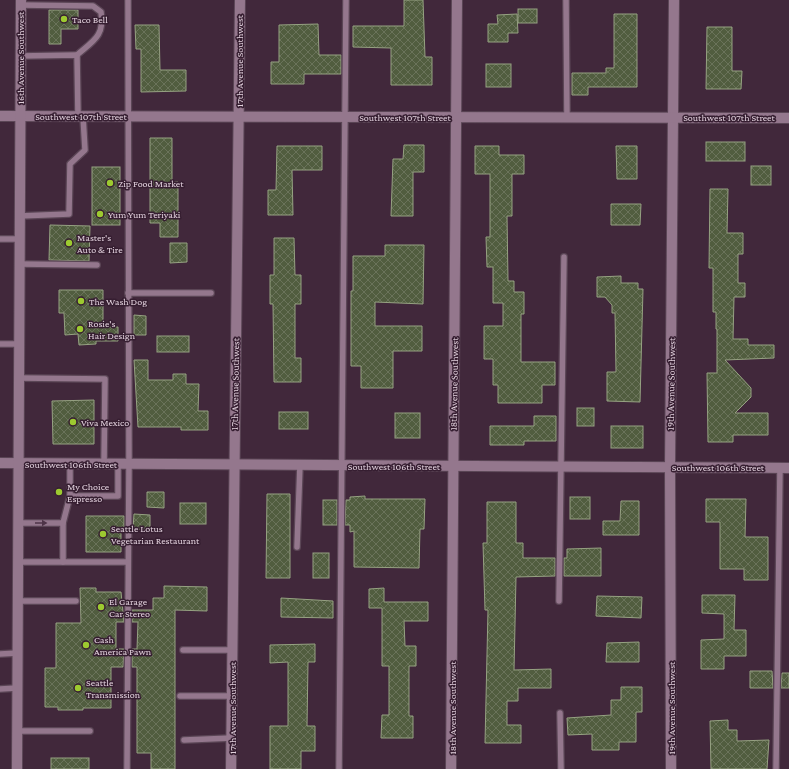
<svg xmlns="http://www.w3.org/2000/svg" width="789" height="769" font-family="'Crimson Pro',serif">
  <defs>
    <pattern id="building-cross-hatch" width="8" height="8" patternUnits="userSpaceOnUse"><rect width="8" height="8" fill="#515d3f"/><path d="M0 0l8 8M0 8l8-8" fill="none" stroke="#6a735a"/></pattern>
  </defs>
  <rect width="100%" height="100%" fill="#41283b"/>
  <g fill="url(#building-cross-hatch)" stroke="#96a282">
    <path d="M404,0H423L425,57H432V85H391V48L353,47V26H404Z"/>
    <rect x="518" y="9" width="19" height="14"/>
    <path d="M49,10H78V29H61V44H49Z"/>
    <path d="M517,14L518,33H508V42H488V24H498L497,15Z"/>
    <path d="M614,14H637V87H588V95H572V73H606V68H614Z"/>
    <path d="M318,24L319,55H341V74H304V84H271V62H279V25Z"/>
    <path d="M135,25H159L160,70H186V91L141,92V49H136Z"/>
    <path d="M707,27H732V71H742L741,89H706Z"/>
    <rect x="486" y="64" width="25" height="23"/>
    <path d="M150,138H172V182H178V237H160V223H150Z"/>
    <rect x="706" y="142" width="39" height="19"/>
    <path d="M404,145H424V172H413V216H391L393,159H403Z"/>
    <path d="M277,146H322V170H292L293,215H268V190H276Z"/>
    <path d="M475,146H499V155H524V174H512V216H507L508,281H514V292H524V314H521V362H555V385H542V403H498V385H493V359H484V326H503V303H493V267H487L486,237H490V174H475Z"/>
    <path d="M616,146H637V179H617Z"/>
    <rect x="751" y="166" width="20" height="19"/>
    <rect x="92" y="167" width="28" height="58"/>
    <path d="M710,189H728L727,233H743V254H738V283H745V297H734L733,339H748V345H774V358L725,360L751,388V397L735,413H768V435H733V442H708L707,373H717V329H716V312H713V268H709Z"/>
    <path d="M611,204H641L640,225H611Z"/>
    <path d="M50,225L90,226L89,261L49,260Z"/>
    <path d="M274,238H294L295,275H301V304H295V358H301V382H274L273,304H270V275H274Z"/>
    <path d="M170,243H187V262L170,263Z"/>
    <path d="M385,245H424L423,304L375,302V326H422V351H393V388H361V366H351V291H353V256H385Z"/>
    <path d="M621,276V283H638V289H643L640,402L607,401V372H616L615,313H612V305L605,297H597V277Z"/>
    <path d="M59,290H103V327H118V341H96V344L79,345L78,334L65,335L64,313H59Z"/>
    <path d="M134,315L146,316V335H134Z"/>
    <rect x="157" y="336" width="32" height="16"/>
    <path d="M134,360H148V380H173V374H186V384H199L198,411H208V430H181V427H138Z"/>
    <path d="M94,400V444H53L52,401Z"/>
    <rect x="577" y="408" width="17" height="18"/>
    <rect x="279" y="412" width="29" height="17"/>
    <rect x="395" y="413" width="25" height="25"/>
    <path d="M534,416H556V441H524V445H490V426H534Z"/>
    <rect x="611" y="426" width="32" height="22"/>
    <path d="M147,492H164V508L147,507Z"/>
    <path d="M267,494H290V578H266Z"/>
    <path d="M365,496V499H425L424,529H420L419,568L354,567V531L350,532V525H345L346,500H350V497Z"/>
    <rect x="570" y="497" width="20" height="22"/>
    <path d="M706,499H746L745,537H768V580H744V569H720V522H706Z"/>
    <rect x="323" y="500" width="14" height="25"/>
    <path d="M621,501H639V535H603V521H620Z"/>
    <path d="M487,502H516V543H523V558H555V576L516,577L514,670L551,669V688H518V701H507V725H521V743H485L488,610H485L483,543H487Z"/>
    <rect x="180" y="503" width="26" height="21"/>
    <path d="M134,514L150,515V530L133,529Z"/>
    <path d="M86,516H124V529H121V552H86Z"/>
    <path d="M601,548V576H564V558H567V549Z"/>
    <rect x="313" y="553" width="16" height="25"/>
    <path d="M164,586L207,587V611L175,610V769H151V753H137V667H132V649H137L138,622H132V610H153V598H164Z"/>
    <path d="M80,588H96V592H121L124,622H116V649H124L123,667H111V708H83V710H58V707H45V668H56V623H81Z"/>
    <path d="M384,588V602H428V621H404L405,646H416V666H409V716H413V738H381L382,715H389V666H382V608H369V589Z"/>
    <path d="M702,595H735L734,630H746V656H724V669H701V640L724,639V614L702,613Z"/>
    <path d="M597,596L642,597L641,618L596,616Z"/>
    <path d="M281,598L333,601V618L281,617Z"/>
    <path d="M639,642V662H606L607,643Z"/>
    <path d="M315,644V662H308L307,726H315V751H301V769H270V726H288V662L270,663V645Z"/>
    <path d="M750,671H772L773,688H750Z"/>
    <path d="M782,673H789V688H781Z"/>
    <path d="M621,687H642V712H636V742H619V750H592V734L568,735L567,718L611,715V700H621Z"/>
    <path d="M728,720V730H737V741L769,740L767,769H711L710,721Z"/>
    <rect x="51" y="758" width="38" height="11"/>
  </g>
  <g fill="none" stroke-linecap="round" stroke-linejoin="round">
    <defs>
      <g id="service">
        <path d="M566,0L567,117"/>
        <path d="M21,5L93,6L101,12C105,36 93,41 77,55"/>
        <path d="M20,56L77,55L78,116"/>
        <path d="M19,216L69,214L70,164L85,150L83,116"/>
        <path d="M0,239H19"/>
        <path d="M19,264L97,265"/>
        <path d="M128,293H211"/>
        <path d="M0,344H18"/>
        <path d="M19,378L105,379L104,464"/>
        <path d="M70,496H118V464"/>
        <path d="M19,523H63"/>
        <path d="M297,547L300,465"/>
        <path d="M18,562H128"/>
        <path d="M63,562V523L70,496V463"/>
        <path d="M18,601H76"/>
        <path d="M559,601L564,257"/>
        <path d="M183,650H232"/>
        <path d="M0,654L18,653"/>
        <path d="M0,689L17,688"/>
        <path d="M180,696H232"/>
        <path d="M560,713L561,769"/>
        <path d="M17,731H90"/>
        <path d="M184,740L232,738"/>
        <path d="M127,769L129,464L128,0"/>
        <path d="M339,769L346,0"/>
        <path d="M776,769L780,468"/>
      </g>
      <g id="minor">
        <path d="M231,769L240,0"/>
        <path d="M451,769L457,0"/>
        <path d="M671,769L670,467L674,0"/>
      </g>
      <g id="tertiary">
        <path d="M0,116L789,118"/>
        <path d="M0,463L789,468"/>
      </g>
      <path id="secondary" d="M17,769L21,0"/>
    </defs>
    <use href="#service" stroke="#5b4656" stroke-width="8"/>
    <use href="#minor" stroke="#5b4656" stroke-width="12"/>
    <use href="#tertiary" stroke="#5b4656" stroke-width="12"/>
    <use href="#secondary" stroke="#5b4656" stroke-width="12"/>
    <use href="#service" stroke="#94778d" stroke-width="5.5"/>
    <use href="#minor" stroke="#94778d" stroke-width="10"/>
    <use href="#tertiary" stroke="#94778d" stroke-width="10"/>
    <use href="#secondary" stroke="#94778d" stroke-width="10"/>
  </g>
  <defs><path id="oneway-solid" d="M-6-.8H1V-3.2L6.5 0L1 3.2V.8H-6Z"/></defs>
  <use fill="#4e3448" href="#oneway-solid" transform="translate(41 523)"/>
  <g fill="#9dca30" stroke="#361e31" stroke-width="1.5">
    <circle cx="64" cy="19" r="4"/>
    <circle cx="110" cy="183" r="4"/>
    <circle cx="100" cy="214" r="4"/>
    <circle cx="69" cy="243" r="4"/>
    <circle cx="81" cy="301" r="4"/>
    <circle cx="80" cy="329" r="4"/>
    <circle cx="73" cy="422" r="4"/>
    <circle cx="59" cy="492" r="4"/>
    <circle cx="103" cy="534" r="4"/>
    <circle cx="101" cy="607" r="4"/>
    <circle cx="86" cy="645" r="4"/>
    <circle cx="78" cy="688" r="4"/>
  </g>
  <g text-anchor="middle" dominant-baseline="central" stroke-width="3" stroke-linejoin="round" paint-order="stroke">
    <g font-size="10" fill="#e2d1dd" stroke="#361e31" text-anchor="start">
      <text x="72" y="19">Taco Bell</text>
      <text x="118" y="183">Zip Food Market</text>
      <text x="108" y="214">Yum Yum Teriyaki</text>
      <text x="77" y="237">Master's<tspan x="77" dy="12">Auto &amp; Tire</tspan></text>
      <text x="89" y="301">The Wash Dog</text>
      <text x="88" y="323">Rosie's<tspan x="88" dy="12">Hair Design</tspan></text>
      <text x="81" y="422">Viva Mexico</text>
      <text x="67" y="486">My Choice<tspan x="67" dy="12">Espresso</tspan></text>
      <text x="111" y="528">Seattle Lotus<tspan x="111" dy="12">Vegetarian Restaurant</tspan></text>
      <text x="109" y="601">El Garage<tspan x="109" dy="12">Car Stereo</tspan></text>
      <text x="94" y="639">Cash<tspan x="94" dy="12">America Pawn</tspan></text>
      <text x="86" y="682">Seattle<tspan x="86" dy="12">Transmission</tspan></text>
    </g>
    <g font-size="10" fill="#e2d1dd" stroke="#361e31">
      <text transform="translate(20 58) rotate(-90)">16th Avenue Southwest</text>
      <text transform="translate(239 61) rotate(-90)">17th Avenue Southwest</text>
      <text x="81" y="116">Southwest 107th Street</text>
      <text x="405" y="117">Southwest 107th Street</text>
      <text x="729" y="117">Southwest 107th Street</text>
      <text transform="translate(235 384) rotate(-89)">17th Avenue Southwest</text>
      <text transform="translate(454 384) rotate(-89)">18th Avenue Southwest</text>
      <text transform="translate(671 384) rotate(-89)">19th Avenue Southwest</text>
      <text x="71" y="464">Southwest 106th Street</text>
      <text x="394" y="466">Southwest 106th Street</text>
      <text x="718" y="467">Southwest 106th Street</text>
      <text transform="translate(232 708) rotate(-90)">17th Avenue Southwest</text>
      <text transform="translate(452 708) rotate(-90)">18th Avenue Southwest</text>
      <text transform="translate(671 708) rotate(-90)">19th Avenue Southwest</text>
    </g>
  </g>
</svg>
